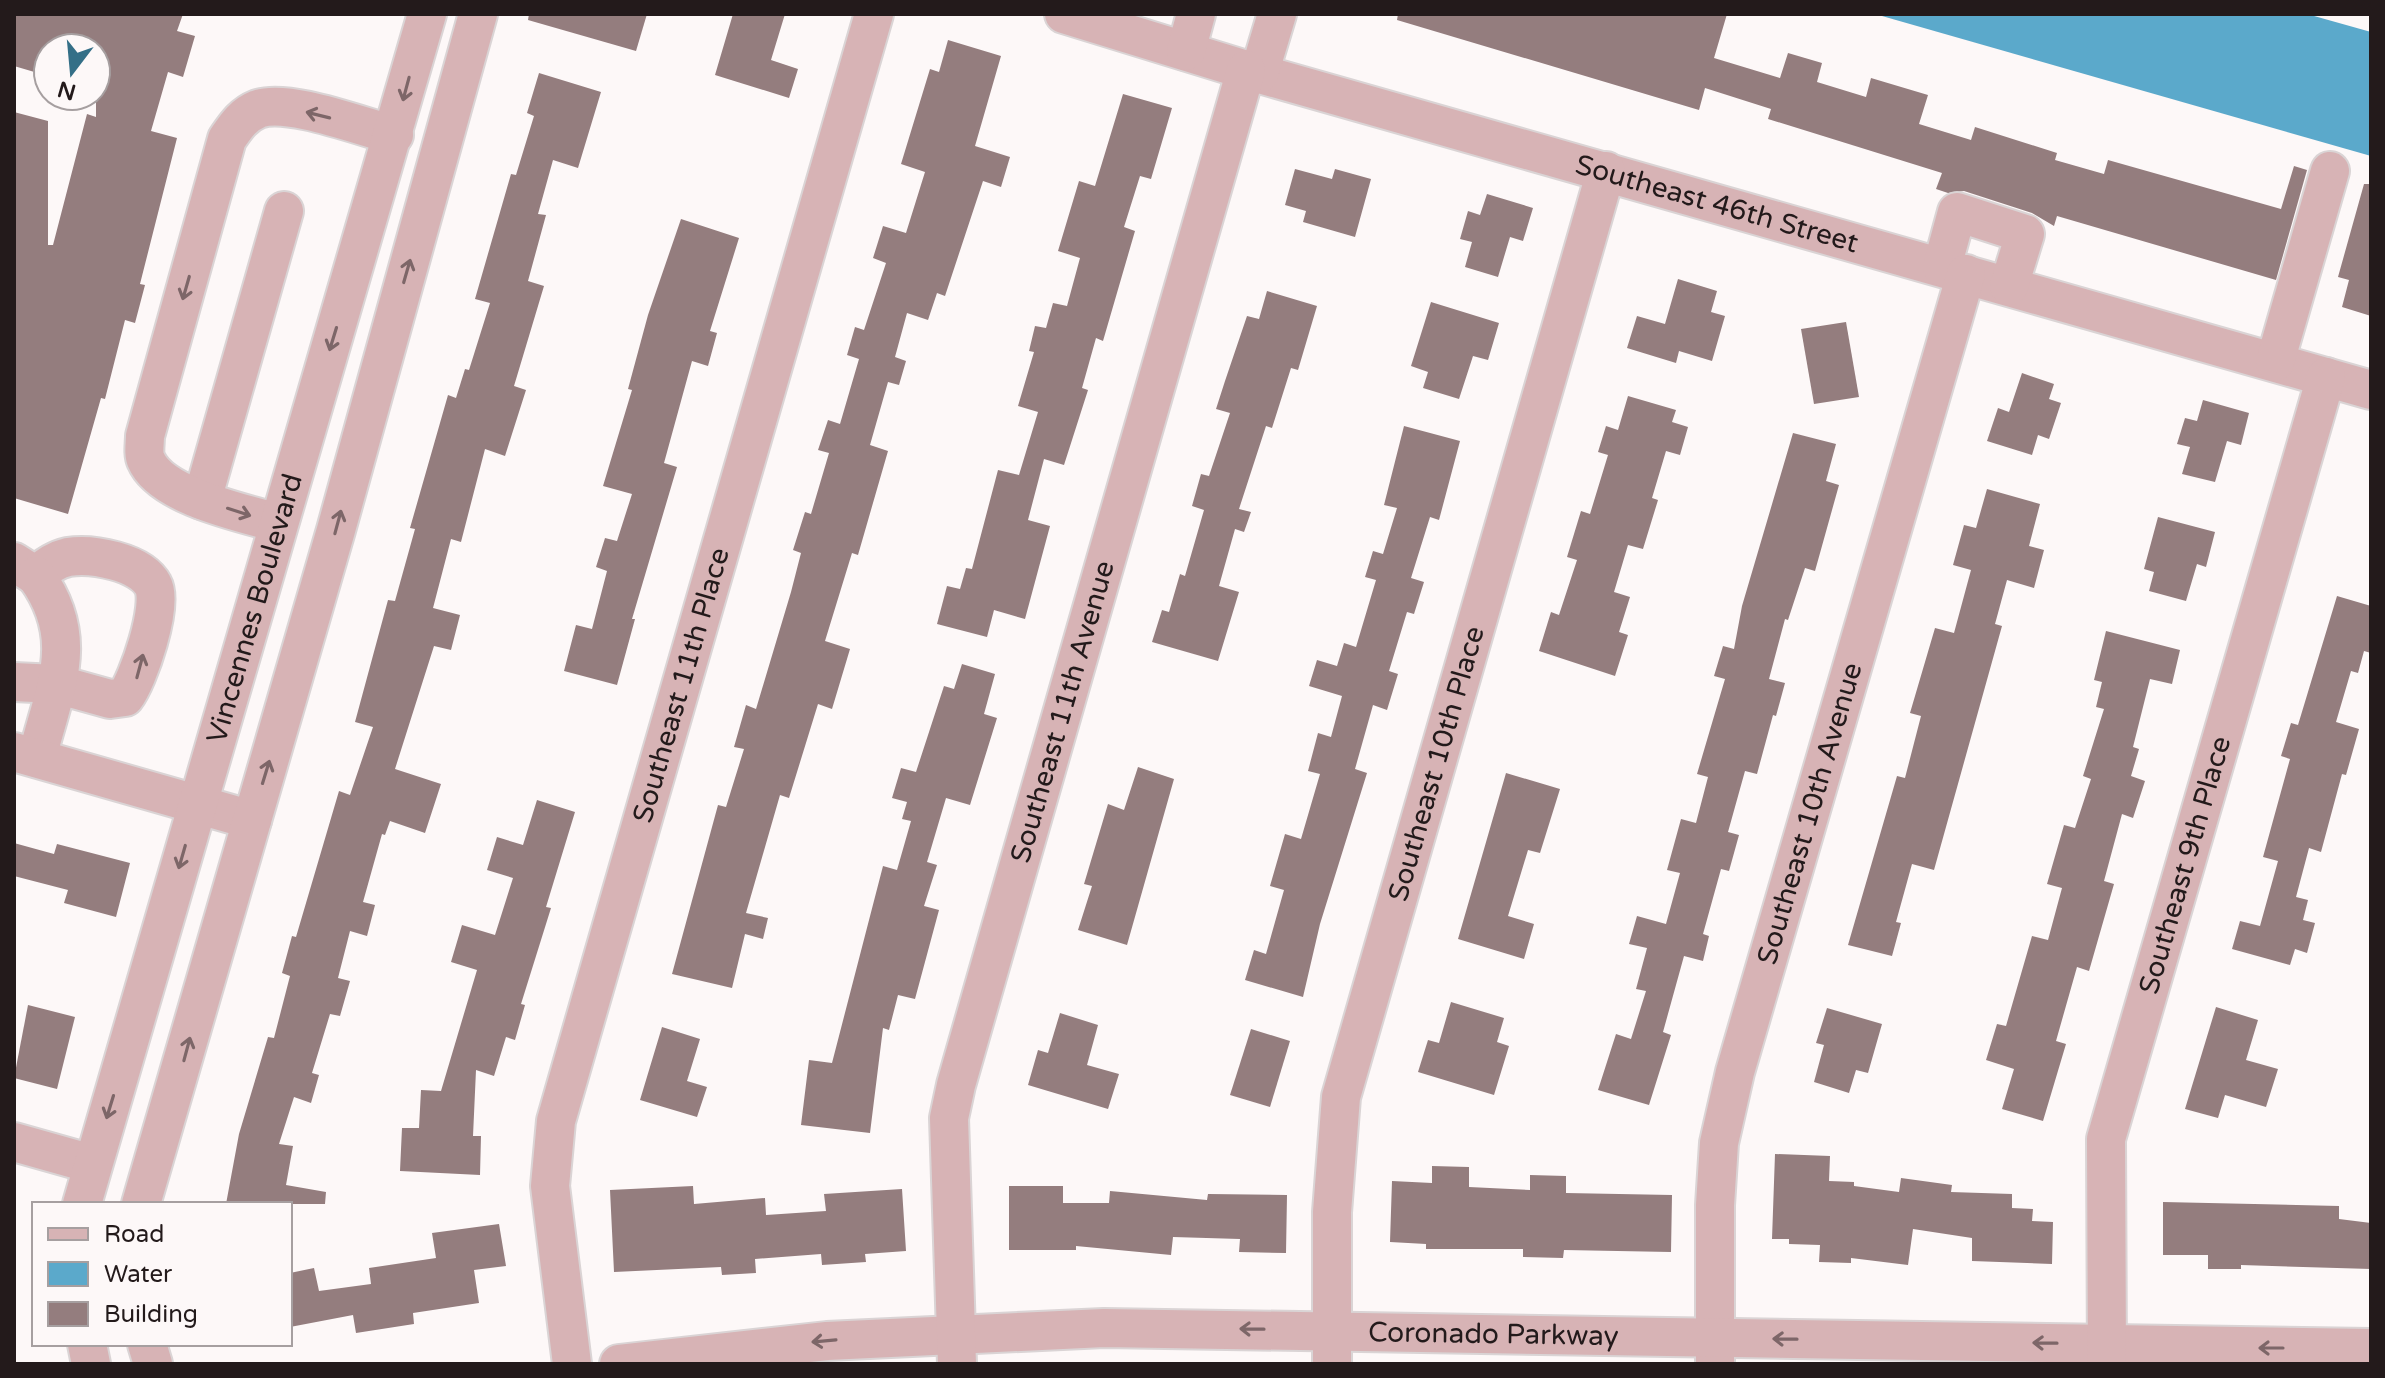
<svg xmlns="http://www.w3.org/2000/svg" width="2385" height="1378" font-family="'Varela Round',sans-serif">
  <rect width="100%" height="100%" fill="#fdf8f8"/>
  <path fill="#5ba9cb" d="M1875,14H2307L2371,32V156Z"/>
  <g fill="#947d7e">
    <path d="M14,14H183L177,31L195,36L183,77L168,72L151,131L177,138L140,284L145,285L135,323L125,320L105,399L101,398L68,514L14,498V112L48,121V245H53L87,114L96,117V48H48V76L14,66Z"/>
    <path d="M529,14H647L636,51L528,20Z"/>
    <path d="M733,14H785L771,60L798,69L789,98L715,75Z"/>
    <path d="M1398,14H1727L1714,58L1780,78L1788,53L1822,63L1817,82L1866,97L1871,78L1928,95L1919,124L1971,140L1975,127L2057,153L2055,160L2104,174L2108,160L2281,209L2294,166L2307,170L2276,280L2057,216L2054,226L2032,213L1964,191L1948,193L1936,189L1942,173L1768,119L1771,109L1705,88L1699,110L1397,20Z"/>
    <path d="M948,40L1001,56L975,146L1010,157L1001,187L983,181L945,296L937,293L928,320L907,313L895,357L906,361L899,385L888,382L870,445L888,451L858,555L852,553L825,641L850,649L832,709L818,704L789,798L780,795L746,913L768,918L763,939L745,934L732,988L672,974L718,805L726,807L744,749L734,747L746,705L756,709L791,592L801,553L793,550L805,512L811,514L829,453L818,450L828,420L840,424L859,359L847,355L855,327L864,330L886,263L873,258L883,226L906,233L925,172L901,164L930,69L939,72Z"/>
    <path d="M539,73L601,92L578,168L553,160L538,214L546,215L528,281L544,286L514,386L526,390L505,456L485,449L461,542L451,539L433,608L460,615L451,650L434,646L395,769L441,784L425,833L390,821L385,835L382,834L363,902L375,905L367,936L350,931L338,978L350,981L340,1016L330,1014L312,1073L319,1075L311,1103L294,1097L279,1144L293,1146L286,1185L326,1192L325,1204H226L239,1134L268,1037L274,1038L290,976L282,973L292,936L296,937L339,791L350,795L373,727L355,722L388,600L395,601L415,529L410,528L448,395L456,398L465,369L469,370L490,303L475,299L511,174L516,175L534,116L527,113Z"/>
    <path d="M1123,94L1172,108L1151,179L1140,176L1124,227L1135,231L1103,341L1096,338L1082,388L1088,390L1064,465L1044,459L1028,520L1050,526L1025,619L994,610L987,637L937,624L947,586L960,589L966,568L972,569L998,470L1019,475L1038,412L1018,406L1034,352L1029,351L1035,326L1046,328L1053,303L1067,306L1080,258L1058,251L1079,181L1095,186Z"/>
    <path d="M1295,169L1332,179L1335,169L1371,179L1355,237L1303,222L1306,211L1285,205Z"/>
    <path d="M2364,184H2371V316L2342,307L2349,280L2338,277Z"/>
    <path d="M1487,194L1533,208L1523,241L1510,237L1498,277L1465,267L1472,242L1460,239L1468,211L1480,215Z"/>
    <path d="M681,219L739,238L710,331L717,333L708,366L692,361L664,463L677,467L632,619H635L617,685L564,671L576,625L592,629L607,571L596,567L605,538L617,541L632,494L603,486L632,390L628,389L648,315Z"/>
    <path d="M1678,279L1717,291L1711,312L1725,316L1712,361L1679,351L1676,363L1627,348L1637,316L1665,324Z"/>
    <path d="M1267,291L1317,306L1298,370L1291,368L1272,428L1266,426L1239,509L1251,512L1244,532L1235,529L1219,586L1239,592L1218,661L1152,642L1162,610L1169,612L1180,574L1185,576L1204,510L1192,506L1201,474L1209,476L1230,413L1216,409L1225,381L1247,316L1259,319Z"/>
    <path d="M1431,302L1499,323L1488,360L1473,356L1459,399L1423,388L1428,372L1411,366Z"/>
    <path d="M1846,322L1859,397L1814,404L1801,329Z"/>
    <path d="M2022,373L2054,384L2049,399L2061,403L2049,439L2038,435L2032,455L1987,441L1998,408L2009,412Z"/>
    <path d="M1628,396L1676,410L1672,422L1688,427L1680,455L1666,451L1652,498L1658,500L1643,549L1628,545L1614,592L1630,597L1619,632L1628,635L1615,676L1539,651L1551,612L1559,615L1577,560L1567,557L1581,511L1590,514L1608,455L1598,452L1606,426L1618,430Z"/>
    <path d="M2203,400L2249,413L2241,445L2227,441L2215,482L2182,474L2190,447L2177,444L2185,418L2197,421Z"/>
    <path d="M1404,426L1460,441L1439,520L1430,517L1411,578L1424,582L1414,614L1407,612L1389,671L1398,674L1387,710L1373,705L1355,769L1367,773L1320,924L1303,997L1245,980L1254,950L1266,954L1284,890L1270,886L1285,834L1301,839L1320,774L1308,771L1318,733L1331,737L1342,696L1309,686L1317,660L1337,666L1344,643L1356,647L1376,580L1365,577L1373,551L1383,554L1397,508L1384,505Z"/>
    <path d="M1793,433L1836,444L1826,481L1839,485L1815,571L1805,568L1788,620L1785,619L1769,679L1785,683L1776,716L1773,715L1757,774L1745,771L1728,832L1739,835L1729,871L1721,869L1703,934L1709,936L1703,961L1684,956L1663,1032L1671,1035L1649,1105L1598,1090L1616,1034L1631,1039L1646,991L1636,989L1647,948L1629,944L1637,916L1666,924L1680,873L1667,870L1681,819L1696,823L1708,777L1697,774L1725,679L1714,676L1723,646L1734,649L1742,606Z"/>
    <path d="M1987,489L2040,504L2029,546L2044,550L2034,588L2007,580L1995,624L2002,626L1934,870L1912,864L1896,922L1901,923L1892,956L1848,945L1897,776L1905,778L1921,716L1910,713L1935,628L1954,633L1971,570L1953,565L1964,525L1976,528Z"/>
    <path d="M2158,517L2215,532L2206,567L2197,564L2186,601L2149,591L2154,572L2144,569Z"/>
    <path d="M2337,596L2371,606V653L2364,651L2358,673L2351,671L2336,722L2359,729L2346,775L2342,774L2321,852L2309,848L2296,897L2308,900L2303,920L2315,923L2307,953L2295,949L2290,965L2232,949L2240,921L2260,926L2278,861L2263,857L2290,759L2281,756L2291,723L2298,725Z"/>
    <path d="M2106,631L2180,650L2172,684L2150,679L2133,747L2139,749L2131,776L2145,781L2133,818L2122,814L2104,881L2114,884L2089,971L2077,967L2056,1041L2066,1044L2043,1121L2002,1109L2014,1069L1986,1060L1997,1024L2006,1026L2032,936L2048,940L2062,888L2047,884L2064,825L2075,828L2091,779L2083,776L2104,709L2096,707L2102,682L2094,680Z"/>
    <path d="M962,664L995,674L984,714L997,718L970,805L946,798L927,862L937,865L924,906L939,910L915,999L898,995L889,1030L883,1028L870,1133L801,1125L809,1060L832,1063L883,866L897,870L911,821L902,819L907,802L892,798L901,768L916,772L944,686L954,689Z"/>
    <path d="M1138,767L1174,779L1127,945L1078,930L1092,886L1084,884L1108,804L1124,810Z"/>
    <path d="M1506,773L1560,789L1540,853L1528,850L1508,916L1534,924L1524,959L1458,939Z"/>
    <path d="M537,800L575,812L546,907L551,908L521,1004L525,1005L515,1040L506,1037L494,1076L476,1070L473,1136H481L480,1175L400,1171L402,1128H419L421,1090L441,1091L477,970L451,962L462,925L495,935L513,878L487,870L497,837L523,845Z"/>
    <path d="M14,843L54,854L57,844L130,863L116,917L64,903L68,890L14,876Z"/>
    <path d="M1451,1002L1504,1018L1497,1042L1509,1046L1494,1095L1418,1072L1428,1040L1439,1043Z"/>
    <path d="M28,1005L75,1017L57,1089L14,1078Z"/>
    <path d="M2216,1007L2258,1020L2246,1060L2278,1069L2266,1107L2225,1095L2218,1118L2185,1109Z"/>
    <path d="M1827,1008L1882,1024L1868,1073L1856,1070L1849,1093L1814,1082L1824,1045L1816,1043Z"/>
    <path d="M1060,1013L1098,1025L1087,1065L1119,1074L1108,1109L1028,1085L1038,1050L1048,1053Z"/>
    <path d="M662,1027L700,1039L687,1081L707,1087L697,1117L640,1100Z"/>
    <path d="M1251,1029L1290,1041L1270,1107L1230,1095Z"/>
    <path d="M1775,1154L1830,1156L1829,1181L1854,1182V1186L1899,1192L1901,1178L1952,1185L1951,1192L2012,1194V1208L2033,1209L2032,1221L2053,1222L2052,1264L1972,1261V1238L1913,1229L1908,1265L1851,1258V1263L1819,1262L1820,1245L1789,1244V1239H1772Z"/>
    <path d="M1432,1166L1469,1167V1187L1530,1190V1175L1566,1176V1193L1672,1195L1671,1252L1564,1250L1563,1258L1523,1257V1249H1426V1244L1390,1242L1392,1181L1432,1183Z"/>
    <path d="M693,1186L694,1204L765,1198L766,1215L826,1211L824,1194L902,1189L906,1251L865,1254L866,1262L822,1265L821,1254L755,1259L756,1273L722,1275L721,1267L614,1272L610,1190Z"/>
    <path d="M1009,1186H1063V1203H1109L1110,1191L1207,1200L1208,1194L1287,1195L1286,1253L1239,1252L1240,1239L1173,1237L1171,1255L1076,1246V1250H1009Z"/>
    <path d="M2163,1202L2339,1206V1219L2371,1223V1269L2241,1265V1269H2208V1255H2163Z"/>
    <path d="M499,1224L506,1266L474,1270L479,1303L413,1313L414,1324L356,1333L353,1315L290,1327V1273L314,1268L319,1291L371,1284L369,1268L436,1258L432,1233Z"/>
  </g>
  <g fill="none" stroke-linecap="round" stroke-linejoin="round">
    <defs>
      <g id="minor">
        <path id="s1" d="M1064,14L1246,70L2371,390"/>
        <path d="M1186,51L1196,14"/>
        <path d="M1259,74L1277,14"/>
        <path d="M1942,267L1957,212L2025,234L2009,286"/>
        <path d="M2275,362L2330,171"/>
        <path d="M202,500L284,211"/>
        <path d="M278,523C243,513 161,496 146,460C143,454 145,443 145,436L227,139C236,126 243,115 258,109C288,98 362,127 394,135"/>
        <path d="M14,562L36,576C45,567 55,560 68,557C92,553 141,562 153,585C164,604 138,681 125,697L110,699L56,684L14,682"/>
        <path d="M36,576C82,639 54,689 37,758"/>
        <path d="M14,752L252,820"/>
        <path d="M14,1142L92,1164"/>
        <path id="s2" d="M82,1204L427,14"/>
        <path d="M141,1204L336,530L478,14"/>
        <path d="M87,1344L91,1364"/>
        <path d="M147,1344L153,1364"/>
        <path id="s3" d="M1715,1361V1205L1719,1143L1735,1072L1966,274"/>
        <path id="s4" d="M572,1364L550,1186L556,1121L874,14"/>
        <path id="s5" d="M619,1364L827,1341L1104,1328L2371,1348"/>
        <path id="s6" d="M957,1364L949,1118L956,1085L1246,70"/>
        <path id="s7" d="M1332,1364V1212L1341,1097L1606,171"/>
        <path id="s8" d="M2107,1364L2106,1139L2326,377"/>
      </g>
    </defs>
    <use href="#minor" stroke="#dad4d5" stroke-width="42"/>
    <use href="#minor" stroke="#d7b3b5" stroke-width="38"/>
  </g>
  <defs><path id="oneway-shaft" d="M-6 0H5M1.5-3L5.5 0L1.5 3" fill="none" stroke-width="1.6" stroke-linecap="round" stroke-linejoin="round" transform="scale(2)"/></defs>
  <g stroke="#7d6668">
    <use href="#oneway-shaft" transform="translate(406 89) rotate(105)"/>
    <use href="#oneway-shaft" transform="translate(318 115) rotate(-166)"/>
    <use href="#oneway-shaft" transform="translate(407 271) rotate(-74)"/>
    <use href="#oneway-shaft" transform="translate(186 288) rotate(106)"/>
    <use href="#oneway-shaft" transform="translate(333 339) rotate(107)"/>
    <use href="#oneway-shaft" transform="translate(239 512) rotate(18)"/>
    <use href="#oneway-shaft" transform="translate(338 522) rotate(-75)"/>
    <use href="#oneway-shaft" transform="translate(140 666) rotate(-75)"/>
    <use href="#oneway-shaft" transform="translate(266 772) rotate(-73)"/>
    <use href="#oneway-shaft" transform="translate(182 857) rotate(106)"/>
    <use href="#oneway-shaft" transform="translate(187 1049) rotate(-75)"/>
    <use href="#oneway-shaft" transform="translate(110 1107) rotate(107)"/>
    <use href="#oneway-shaft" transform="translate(1252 1329) rotate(-179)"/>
    <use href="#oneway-shaft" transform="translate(1785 1339) rotate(-179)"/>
    <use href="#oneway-shaft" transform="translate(824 1341) rotate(175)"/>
    <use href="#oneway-shaft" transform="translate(2045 1343) rotate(-179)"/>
    <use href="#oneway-shaft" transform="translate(2271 1348) rotate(-180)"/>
  </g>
  <g text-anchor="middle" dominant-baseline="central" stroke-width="8" stroke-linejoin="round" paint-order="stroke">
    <g font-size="28" fill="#231a1b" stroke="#fdf8f8">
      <text stroke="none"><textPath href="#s1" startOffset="680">Southeast 46th Street</textPath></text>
      <text stroke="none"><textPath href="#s2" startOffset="620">Vincennes Boulevard</textPath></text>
      <text stroke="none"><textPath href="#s4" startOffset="698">Southeast 11th Place</textPath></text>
      <text stroke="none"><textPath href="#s6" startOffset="668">Southeast 11th Avenue</textPath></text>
      <text stroke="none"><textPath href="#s7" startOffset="614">Southeast 10th Place</textPath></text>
      <text stroke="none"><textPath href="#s3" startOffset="560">Southeast 10th Avenue</textPath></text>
      <text stroke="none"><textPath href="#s8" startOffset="510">Southeast 9th Place</textPath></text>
      <text stroke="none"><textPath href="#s5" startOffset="876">Coronado Parkway</textPath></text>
    </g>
  </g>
  <rect width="2385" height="1378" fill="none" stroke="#231a1b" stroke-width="32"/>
  <rect x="32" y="1202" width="260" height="144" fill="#fdf8f8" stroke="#a69fa0" stroke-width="2"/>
  <rect x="48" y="1228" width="40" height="12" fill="#d7b3b5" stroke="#a69fa0" stroke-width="2"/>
  <text x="104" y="1242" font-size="24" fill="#231a1b">Road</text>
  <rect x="48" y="1262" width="40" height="24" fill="#5ba9cb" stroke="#a69fa0" stroke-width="2"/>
  <text x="104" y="1282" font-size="24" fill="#231a1b">Water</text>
  <rect x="48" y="1302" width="40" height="24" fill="#947d7e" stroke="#a69fa0" stroke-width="2"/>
  <text x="104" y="1322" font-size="24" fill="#231a1b">Building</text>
  <g transform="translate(72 72) rotate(196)"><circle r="38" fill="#fdf8f8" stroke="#a69fa0" stroke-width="2"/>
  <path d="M0-6L14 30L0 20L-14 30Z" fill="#346f87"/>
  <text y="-12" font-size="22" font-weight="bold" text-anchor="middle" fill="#231a1b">N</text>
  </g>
</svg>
